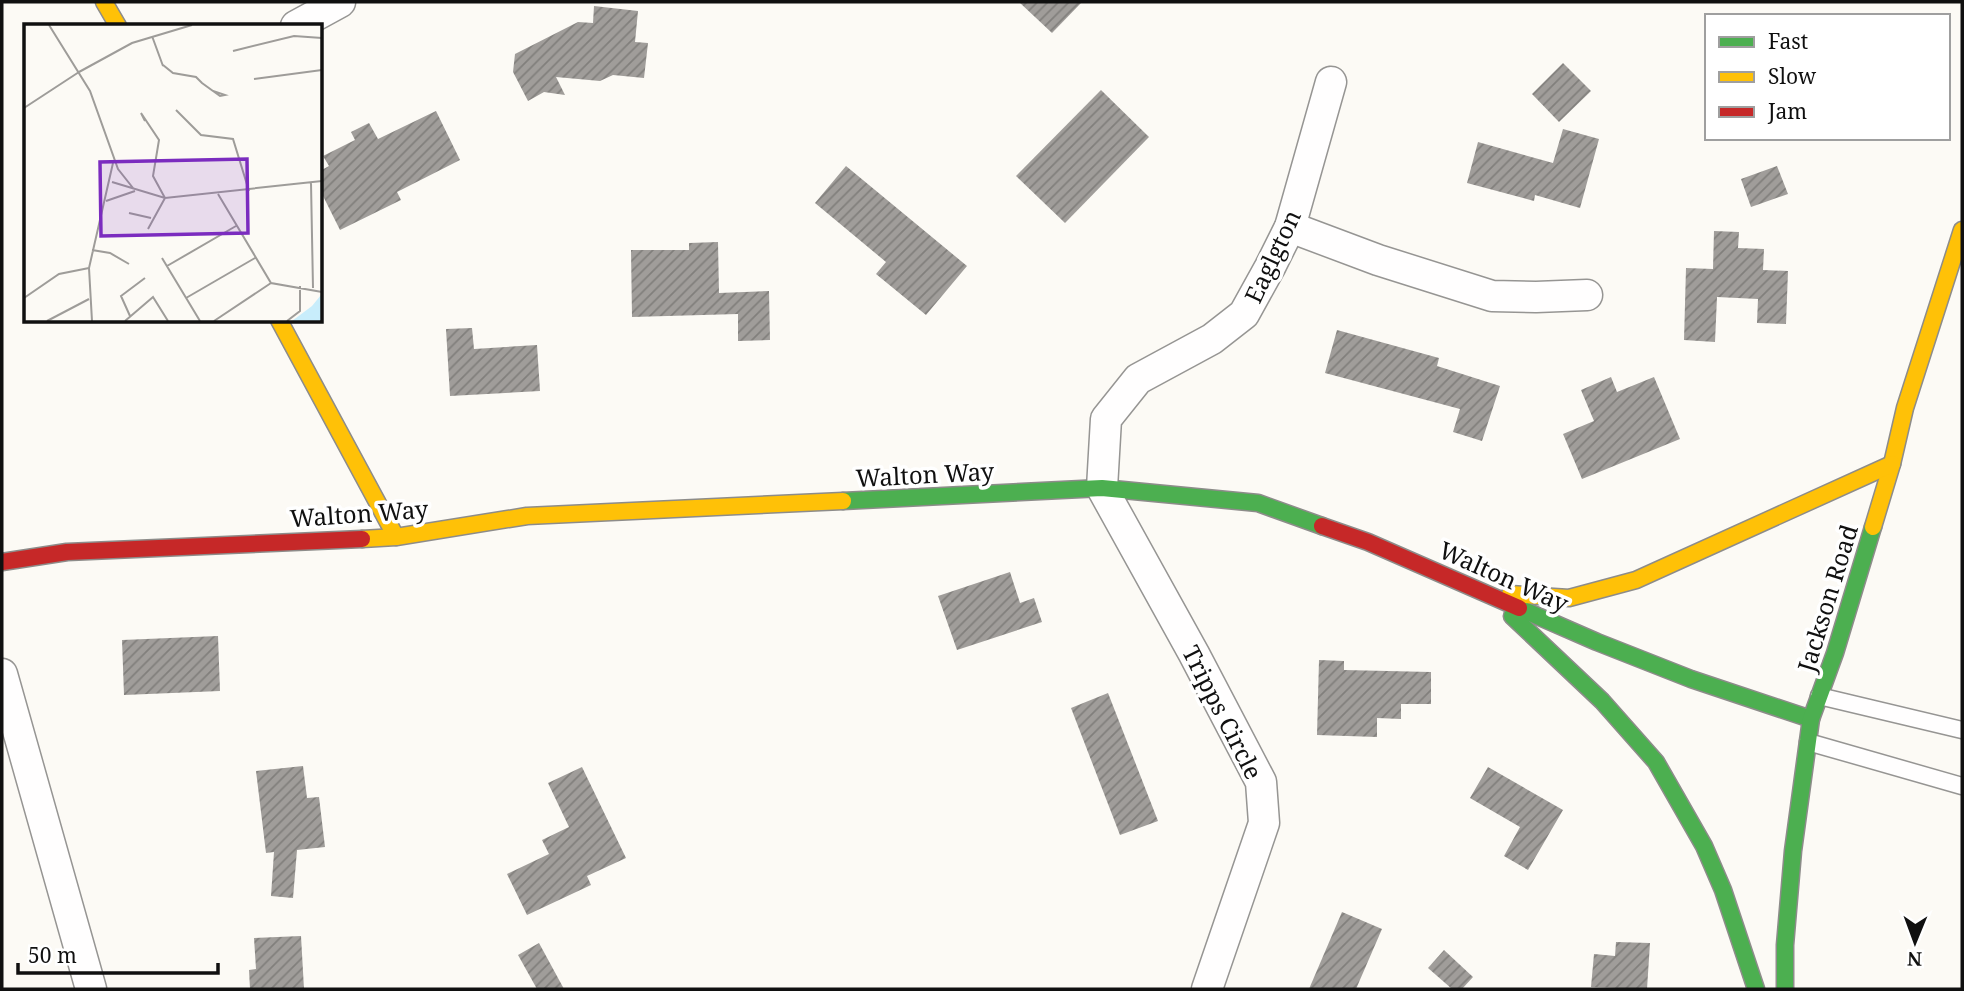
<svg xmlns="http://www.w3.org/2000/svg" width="1964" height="991" font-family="'Noto Serif',serif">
  <defs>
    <pattern id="building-hatch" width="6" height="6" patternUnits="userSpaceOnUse" patternTransform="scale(1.75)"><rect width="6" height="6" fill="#a09d9a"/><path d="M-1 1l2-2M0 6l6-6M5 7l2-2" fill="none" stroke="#817f7c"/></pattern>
  </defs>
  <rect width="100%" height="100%" fill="#fcfaf5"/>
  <g fill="url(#building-hatch)">
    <path d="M1019,2H1082L1052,33Z"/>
    <path d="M594,6L638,11L635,42L648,43L644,78L613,75L600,81L556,77L565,95L544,92L528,101L513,72L515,54L578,22L593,23Z"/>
    <path d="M1563,63L1591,91L1559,122L1532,94Z"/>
    <path d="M1101,90L1149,137L1065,223L1016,176Z"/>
    <path d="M436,111L460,160L397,192L401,200L340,230L320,190V171L329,166L323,156L355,140L351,132L369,123L378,139Z"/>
    <path d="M1563,129L1599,139L1580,208L1535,195L1534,201L1467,183L1478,142L1553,163Z"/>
    <path d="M846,166L967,266L926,315L876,274L886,262L815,203Z"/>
    <path d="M1777,166L1788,194L1751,207L1741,179Z"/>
    <path d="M1714,231L1739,232L1738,248L1764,249L1763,270L1788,271L1786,324L1757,323L1758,299L1717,297L1715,342L1684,340L1686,268L1713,269Z"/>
    <path d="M718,242L719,293L769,291L770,340L738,341V314L632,317L631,250H689V243Z"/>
    <path d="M472,328L474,349L537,345L540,391L450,396L446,329Z"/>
    <path d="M1337,330L1439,358L1437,366L1500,386L1482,441L1453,432L1460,409L1325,373Z"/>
    <path d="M1611,377L1617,392L1654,377L1680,439L1582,479L1563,434L1594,421L1581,390Z"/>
    <path d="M1010,572L1020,603L1034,598L1042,622L957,650L938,596Z"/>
    <path d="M218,636L220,691L124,695L122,640Z"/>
    <path d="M1319,660L1344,661V670L1431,672V704H1401V719L1377,718V737L1317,735Z"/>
    <path d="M1108,693L1158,821L1120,835L1071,708Z"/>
    <path d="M303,766L307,798L319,797L325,847L297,850L293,898L271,896L274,852L266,853L256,771Z"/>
    <path d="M582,767L626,858L587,876L591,885L527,915L507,874L549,854L542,840L569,827L548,783Z"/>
    <path d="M1488,767L1563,810L1528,870L1504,856L1520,827L1470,798Z"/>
    <path d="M1342,912L1382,929L1356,989H1309Z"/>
    <path d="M301,936L304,989H250L249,970L256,969L254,938Z"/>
    <path d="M1616,942L1650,943L1647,989L1591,987L1594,954L1615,956Z"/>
    <path d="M539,943L564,989H537L518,955Z"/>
    <path d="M1444,950L1473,977L1462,989H1452L1428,968Z"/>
  </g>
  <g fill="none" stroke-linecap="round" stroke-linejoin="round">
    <defs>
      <g id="lane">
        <path d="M1819,696L1962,730"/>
        <path d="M1808,742L1962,786"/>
      </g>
      <g id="street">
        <path d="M296,26L340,2"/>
        <path d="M1290,227L1378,260L1492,296L1536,297L1587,295"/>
        <path d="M2,674L91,989"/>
        <path d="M1207,989L1264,823L1261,782L1194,654L1102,488L1106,419L1138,379L1212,339L1244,314L1270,267L1290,227L1331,82"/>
      </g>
      <g id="fast">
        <path d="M843,501L1102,488L1258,503L1322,526"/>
        <path d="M1519,608L1597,642L1691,679L1811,719"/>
        <path d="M1512,616L1602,701L1656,762L1704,846L1723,890L1756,989"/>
        <path d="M1785,989V945L1793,851L1811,719L1835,653L1873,527"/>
      </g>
      <g id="slow">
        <path d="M104,2L118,26"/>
        <path d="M279,320L396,537"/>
        <path d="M1873,527L1892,464L1905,408L1962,230"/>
        <path d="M362,539L396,537L527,516L843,501"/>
        <path d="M1510,594L1569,598L1636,580L1892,464"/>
      </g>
      <g id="jam">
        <path d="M1322,526L1368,542L1519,608"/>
        <path d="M2,562L67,552L362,539"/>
      </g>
    </defs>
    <use href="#lane" stroke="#969593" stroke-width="19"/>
    <use href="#street" stroke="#969593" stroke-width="33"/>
    <use href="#fast" stroke="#8d8c8a" stroke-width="19"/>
    <use href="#slow" stroke="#8d8c8a" stroke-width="19"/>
    <use href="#jam" stroke="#8d8c8a" stroke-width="19"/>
    <use href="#lane" stroke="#fffefe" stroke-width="16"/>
    <use href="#street" stroke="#fffefe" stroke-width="30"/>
    <use href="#fast" stroke="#4caf50" stroke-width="16"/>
    <use href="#slow" stroke="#ffc107" stroke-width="16"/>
    <use href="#jam" stroke="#c62828" stroke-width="16"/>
  </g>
  <g text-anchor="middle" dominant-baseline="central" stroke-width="7" stroke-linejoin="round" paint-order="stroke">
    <g font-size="24" fill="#101010" stroke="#fff">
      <text transform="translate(1272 256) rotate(-65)">Eaglgton</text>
      <text transform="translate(925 474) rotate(-3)">Walton Way</text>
      <text transform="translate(359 513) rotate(-4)">Walton Way</text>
      <text transform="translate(1504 576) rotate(24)">Walton Way</text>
      <text transform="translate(1827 598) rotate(-73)">Jackson Road</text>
      <text transform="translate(1223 712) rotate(63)">Tripps Circle</text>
    </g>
  </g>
  <g transform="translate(24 24)">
    <rect width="298" height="298" fill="#fcfaf5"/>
    <path d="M297,271V297H268L288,282Z" fill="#c8edfb"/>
    <path fill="none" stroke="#9e9c99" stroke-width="2" d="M25,1L66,67L94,145L109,164M128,12L139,42M209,27L270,12L298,14M139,41L149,49L172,53L178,59L189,67L196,72L201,71L189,67M55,48L108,19L168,1M230,55L298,46M0,84L55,48M152,86L177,111L209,115L225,167M121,97L117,89L135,116L129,152L141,174L124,205M88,158L141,174L298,157M287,159L289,264M194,170L247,259L298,268M82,177L111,167M105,189L127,194M68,226L86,229L105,240M138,234L176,297M143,242L212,202M0,274L35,250L65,244M162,274L231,234M106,292L97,272L121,254M23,297L65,275M68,297L65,244L89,139M101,297L129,273L144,297M190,297L247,259M263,297L276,287V262"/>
    <path fill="#7b2cbf" fill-opacity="0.15" stroke="#7b2cbf" stroke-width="3.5" d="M223,135L224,209L77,212L76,138Z"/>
    <rect width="298" height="298" fill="none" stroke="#101010" stroke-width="3.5"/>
  </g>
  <rect width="1964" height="991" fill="none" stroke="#101010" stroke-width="7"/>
  <rect x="1705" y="14" width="245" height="126" fill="#ffffff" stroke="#9f9f9f" stroke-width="2"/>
  <rect x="1719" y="37" width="35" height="10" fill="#4caf50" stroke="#9f9f9f" stroke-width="2"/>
  <text x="1768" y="49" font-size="21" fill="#101010">Fast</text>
  <rect x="1719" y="72" width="35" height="10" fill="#ffc107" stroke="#9f9f9f" stroke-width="2"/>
  <text x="1768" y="84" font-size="21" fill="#101010">Slow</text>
  <rect x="1719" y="107" width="35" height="10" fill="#c62828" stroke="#9f9f9f" stroke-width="2"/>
  <text x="1768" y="119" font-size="21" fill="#101010">Jam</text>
  <g transform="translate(1915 942) rotate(181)" stroke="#ffffff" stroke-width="5" paint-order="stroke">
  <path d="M0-5L12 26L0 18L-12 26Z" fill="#101010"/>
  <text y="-10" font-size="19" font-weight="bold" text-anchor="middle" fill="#101010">N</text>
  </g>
  <path d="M18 963v10h200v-10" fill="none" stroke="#101010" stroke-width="3.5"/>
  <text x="28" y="963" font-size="21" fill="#101010" stroke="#ffffff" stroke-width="5" paint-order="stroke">50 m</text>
</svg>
